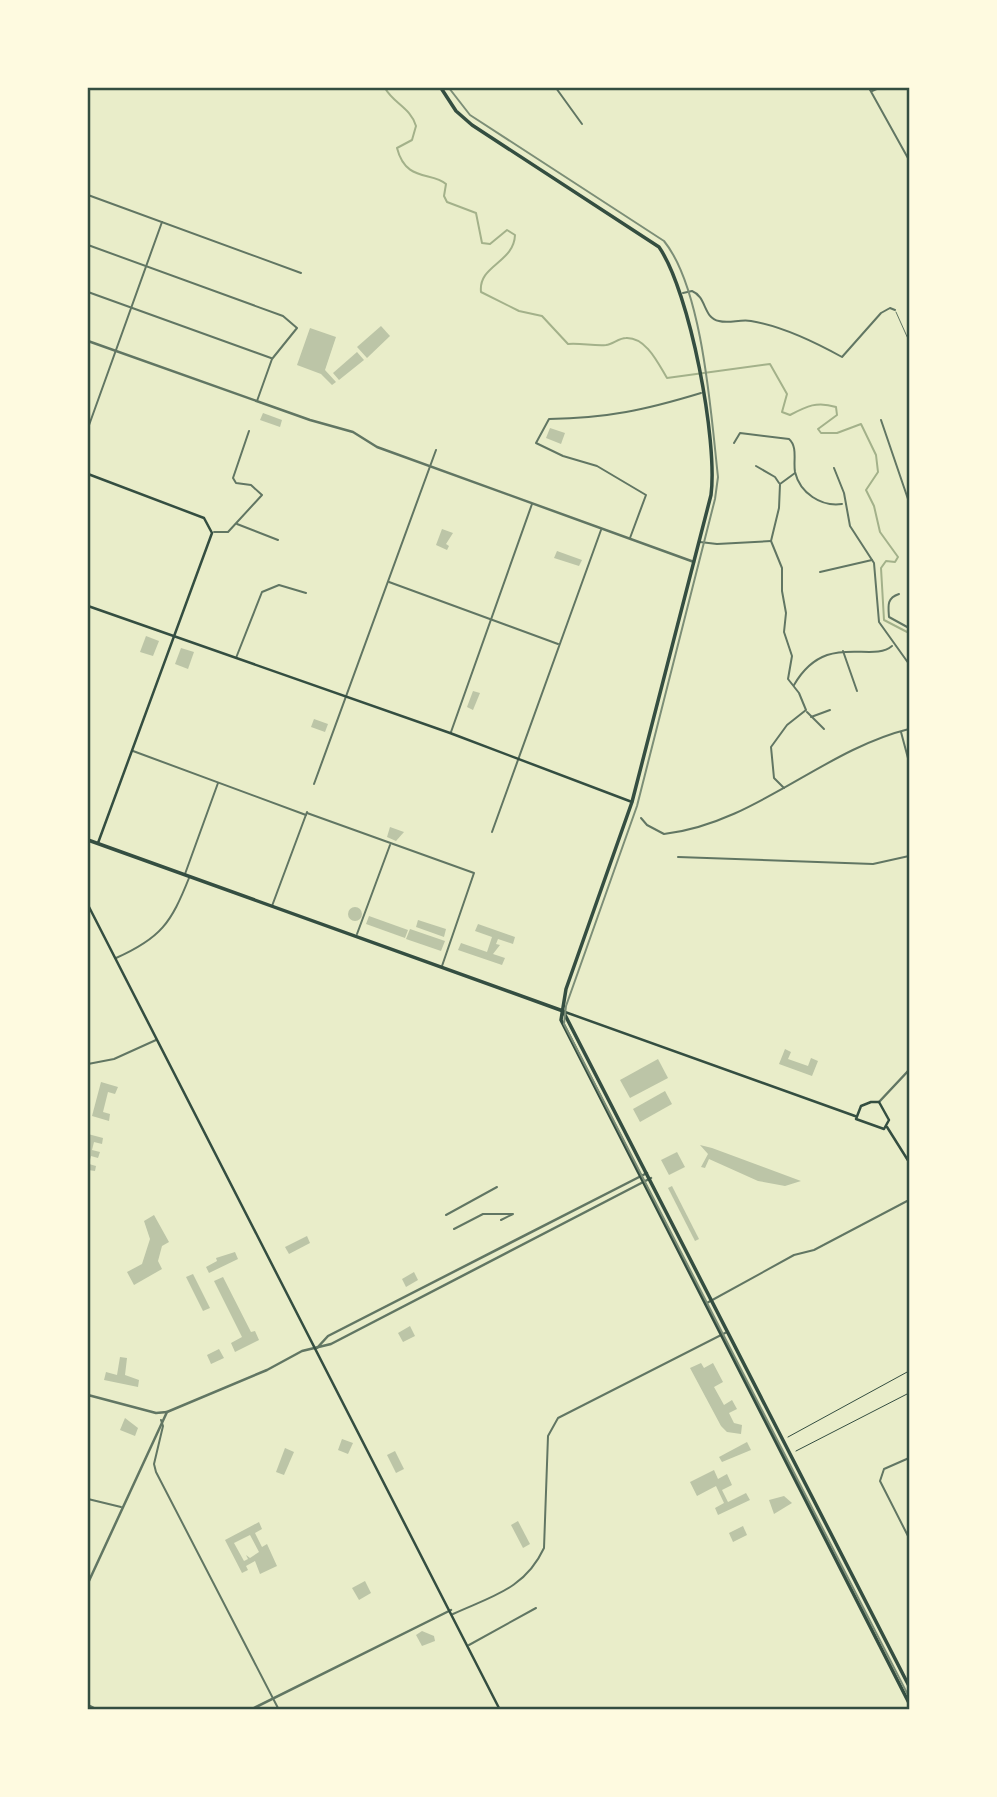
<svg xmlns="http://www.w3.org/2000/svg" width="997" height="1797" font-family="'PT Sans Narrow',sans-serif">
  <rect width="100%" height="100%" fill="#e9edc9"/>
  <g fill="none" stroke-linecap="round" stroke-linejoin="round">
    <path stroke="#a3b18a" stroke-width="2" d="M385,88C393,103 411,108 416,126L412,140L397,148C406,183 432,171 446,184L444,196L447,202L476,213L482,243L490,244L507,230L515,235C514,263 478,265 481,292L519,311L542,316L568,344C581,343 594,346 606,345C613,344 619,338 626,338C646,337 658,363 667,378L770,364L787,394L782,412L790,415C807,406 817,401 836,407L837,415L818,429L821,433H837L861,424L876,455L878,472L866,490L874,506L880,532L898,557L895,562L886,561L881,568L884,620L909,633"/>
  </g>
  <g fill="#bcc5a7" fill-rule="evenodd">
    <path d="M381,326L390,336L367,358L357,347Z"/>
    <path d="M310,328L336,337L325,370L336,382L332,385L321,374L297,365Z"/>
    <path d="M357,352L364,360L339,380L333,373Z"/>
    <path d="M263,413L282,420L280,427L260,420Z"/>
    <path d="M550,428L565,433L561,444L546,438Z"/>
    <path d="M442,529L453,533L446,544L449,546L447,550L436,545Z"/>
    <path d="M557,551L582,560L579,566L554,558Z"/>
    <path d="M146,636L159,641L153,656L140,652Z"/>
    <path d="M181,648L194,652L188,669L175,664Z"/>
    <path d="M473,691L480,693L473,710L467,707Z"/>
    <path d="M314,719L328,724L325,732L311,727Z"/>
    <path d="M390,827L404,832L396,841L387,837Z"/>
    <circle cx="355" cy="914" r="7"/>
    <path d="M369,916L408,930L405,938L366,924Z"/>
    <path d="M418,920L446,929L444,937L416,927Z"/>
    <path d="M478,924L515,937L513,944L498,939L496,944L500,945L493,954L505,958L502,965L458,950L461,943L487,952L492,937L475,931Z"/>
    <path d="M410,929L445,941L441,951L406,939Z"/>
    <path d="M785,1049L791,1052L788,1059L808,1066L811,1058L818,1061L812,1076L779,1064Z"/>
    <path d="M658,1059L668,1078L630,1098L620,1080Z"/>
    <path d="M101,1082L118,1087L115,1094L108,1092L103,1112L110,1114L109,1121L92,1116Z"/>
    <path d="M665,1091L672,1104L640,1122L633,1109Z"/>
    <path d="M88,1134L103,1138L102,1144L94,1142L92,1150L100,1152L98,1158L91,1156L89,1164L96,1166L95,1171L88,1170Z"/>
    <path d="M700,1145L712,1148L801,1181L785,1186L758,1181L709,1159L705,1168L701,1167L708,1154Z"/>
    <path d="M677,1152L685,1167L669,1175L661,1160Z"/>
    <path d="M672,1186L699,1239L695,1241L668,1188Z"/>
    <path d="M154,1215L169,1242L162,1246L158,1261L162,1269L134,1285L127,1272L142,1264L150,1239L144,1221Z"/>
    <path d="M307,1236L310,1243L289,1254L285,1247Z"/>
    <path d="M235,1252L238,1259L209,1273L206,1267L217,1261L216,1258Z"/>
    <path d="M414,1272L418,1280L406,1287L402,1279Z"/>
    <path d="M193,1274L210,1308L203,1311L186,1277Z"/>
    <path d="M223,1277L251,1332L255,1331L259,1340L235,1352L231,1343L242,1337L214,1281Z"/>
    <path d="M410,1326L415,1336L403,1342L398,1333Z"/>
    <path d="M219,1349L224,1358L211,1364L207,1355Z"/>
    <path d="M120,1357L127,1358L125,1375L139,1380L138,1387L104,1380L106,1372L117,1375Z"/>
    <path d="M701,1363L704,1368L713,1363L723,1382L714,1387L724,1405L732,1400L737,1409L729,1413L734,1423L742,1425L741,1434L727,1432L721,1426L690,1368Z"/>
    <path d="M125,1418L138,1428L135,1436L120,1430Z"/>
    <path d="M342,1439L353,1443L348,1454L338,1450Z"/>
    <path d="M747,1442L751,1450L722,1462L719,1457Z"/>
    <path d="M285,1448L294,1452L284,1475L276,1472Z"/>
    <path d="M395,1451L404,1469L396,1473L387,1455Z"/>
    <path d="M714,1470L718,1479L727,1474L732,1485L722,1490L728,1502L746,1493L750,1500L718,1515L715,1508L724,1503L716,1486L697,1496L690,1482Z"/>
    <path d="M784,1496L792,1503L774,1514L769,1500Z"/>
    <path d="M518,1521L530,1544L523,1548L511,1525Z"/>
    <path d="M259,1522L262,1529L255,1533L262,1547L267,1544L277,1566L260,1574L255,1561L246,1566L248,1570L242,1573L225,1540ZM250,1535L259,1552L250,1558L246,1555L248,1559L244,1561L234,1543Z"/>
    <path d="M743,1526L747,1535L733,1542L729,1533Z"/>
    <path d="M365,1581L371,1593L359,1600L352,1588Z"/>
    <path d="M422,1631L434,1636L435,1641L422,1646L416,1635Z"/>
  </g>
  <g fill="none" stroke-linecap="round" stroke-linejoin="round">
    <g stroke="#344e41" stroke-width="1">
      <path d="M788,1437L909,1371"/>
      <path d="M796,1451L909,1393"/>
    </g>
    <path stroke="#617663" stroke-width="1" d="M896,312L909,341"/>
    <g stroke="#617663" stroke-width="2">
      <path d="M556,88L582,124"/>
      <path d="M869,88L909,160"/>
      <path d="M872,91L879,88"/>
      <path d="M88,195L301,273"/>
      <path d="M88,245L283,316L297,328L272,359L257,401"/>
      <path d="M88,292L271,358"/>
      <path d="M683,293L692,291C707,297 703,318 719,321C729,324 740,319 751,321C782,326 815,342 842,357L881,313L890,308L895,310"/>
      <path d="M881,420L909,502"/>
      <path d="M88,428L162,222"/>
      <path d="M734,443L740,433L789,439C798,447 793,461 795,472C800,493 821,507 842,504"/>
      <path d="M756,466L775,477L779,483"/>
      <path d="M834,468L844,493L850,526L874,563L879,622L909,664"/>
      <path d="M237,524L278,540"/>
      <path d="M214,532H228L262,495L251,485L236,483L233,478L249,431"/>
      <path d="M630,538L646,495L597,466L563,456L536,443L549,419C608,418 645,410 701,393"/>
      <path d="M700,542L717,544L771,541"/>
      <path d="M820,572L872,560"/>
      <path d="M389,582L558,644"/>
      <path d="M899,594C887,598 888,605 889,617L909,628"/>
      <path d="M843,651L857,691"/>
      <path d="M236,658L262,592L279,585L306,593"/>
      <path d="M794,685C826,630 871,664 892,646"/>
      <path d="M807,712L824,729"/>
      <path d="M811,717L830,710"/>
      <path d="M451,732L532,504"/>
      <path d="M901,732L909,762"/>
      <path d="M133,751L306,815"/>
      <path d="M314,784L436,450"/>
      <path d="M784,788L774,778L771,747L787,725L806,710L799,693L788,679L792,656L784,632L786,613L782,591V568L771,541L779,508L780,484L795,473"/>
      <path d="M307,813L474,873L442,966"/>
      <path d="M641,818L647,825L664,834C754,824 823,750 909,729"/>
      <path d="M492,832L601,530"/>
      <path d="M678,857L873,864L909,856"/>
      <path d="M185,874L218,783"/>
      <path d="M272,906L307,812"/>
      <path d="M357,934L390,845"/>
      <path d="M116,958C161,938 171,923 189,878"/>
      <path d="M88,1064L114,1059L156,1040"/>
      <path d="M446,1215L497,1187"/>
      <path d="M454,1229L483,1214H513L501,1220"/>
      <path d="M705,1304L794,1255L814,1250L909,1200"/>
      <path d="M161,1420L163,1426L154,1464L156,1472L279,1710"/>
      <path d="M909,1458L884,1469L880,1481L909,1538"/>
      <path d="M88,1499L121,1507"/>
      <path d="M453,1614C492,1596 525,1589 544,1548L548,1436L558,1418L727,1332"/>
      <path d="M469,1645L536,1608"/>
    </g>
    <g stroke="#617663" stroke-width="2.5">
      <path d="M88,341L310,420L353,432L377,447L694,562"/>
      <path d="M879,1102L909,1070"/>
      <path d="M317,1348L328,1336L647,1173"/>
      <path d="M88,1395L156,1413L167,1412"/>
      <path d="M88,1583L167,1412L267,1370L302,1351L331,1344L651,1178"/>
      <path d="M88,1705L98,1710"/>
      <path d="M250,1710L451,1610"/>
    </g>
    <g stroke="#344e41" stroke-width="2.5">
      <path d="M88,474L204,518L212,533L98,843"/>
      <path d="M88,606L450,733L632,802"/>
      <path d="M88,905L500,1710"/>
      <path d="M565,1012L855,1116"/>
      <path d="M871,1102H879L889,1120L884,1129L856,1119L861,1106Z"/>
      <path d="M887,1127L909,1162"/>
    </g>
    <g stroke="#344e41" stroke-width="3.5">
      <path d="M441,88L456,111L472,125L659,247C690,292 718,441 711,495L632,802L566,989L561,1020L909,1703"/>
      <path d="M88,840L563,1011"/>
      <path d="M563,1011L909,1686"/>
    </g>
    <path stroke="#7c8e77" stroke-width="2" d="M449,88L470,115L664,241C703,289 711,415 718,477L715,499L637,806L566,1006L564,1024L909,1697"/>
  </g>
  <rect width="997" height="1797" fill="none" stroke="#fefae0" stroke-width="178"/>
  <rect x="89" y="89" width="819" height="1619" fill="none" stroke="#344e41" stroke-width="2.5"/>
</svg>
